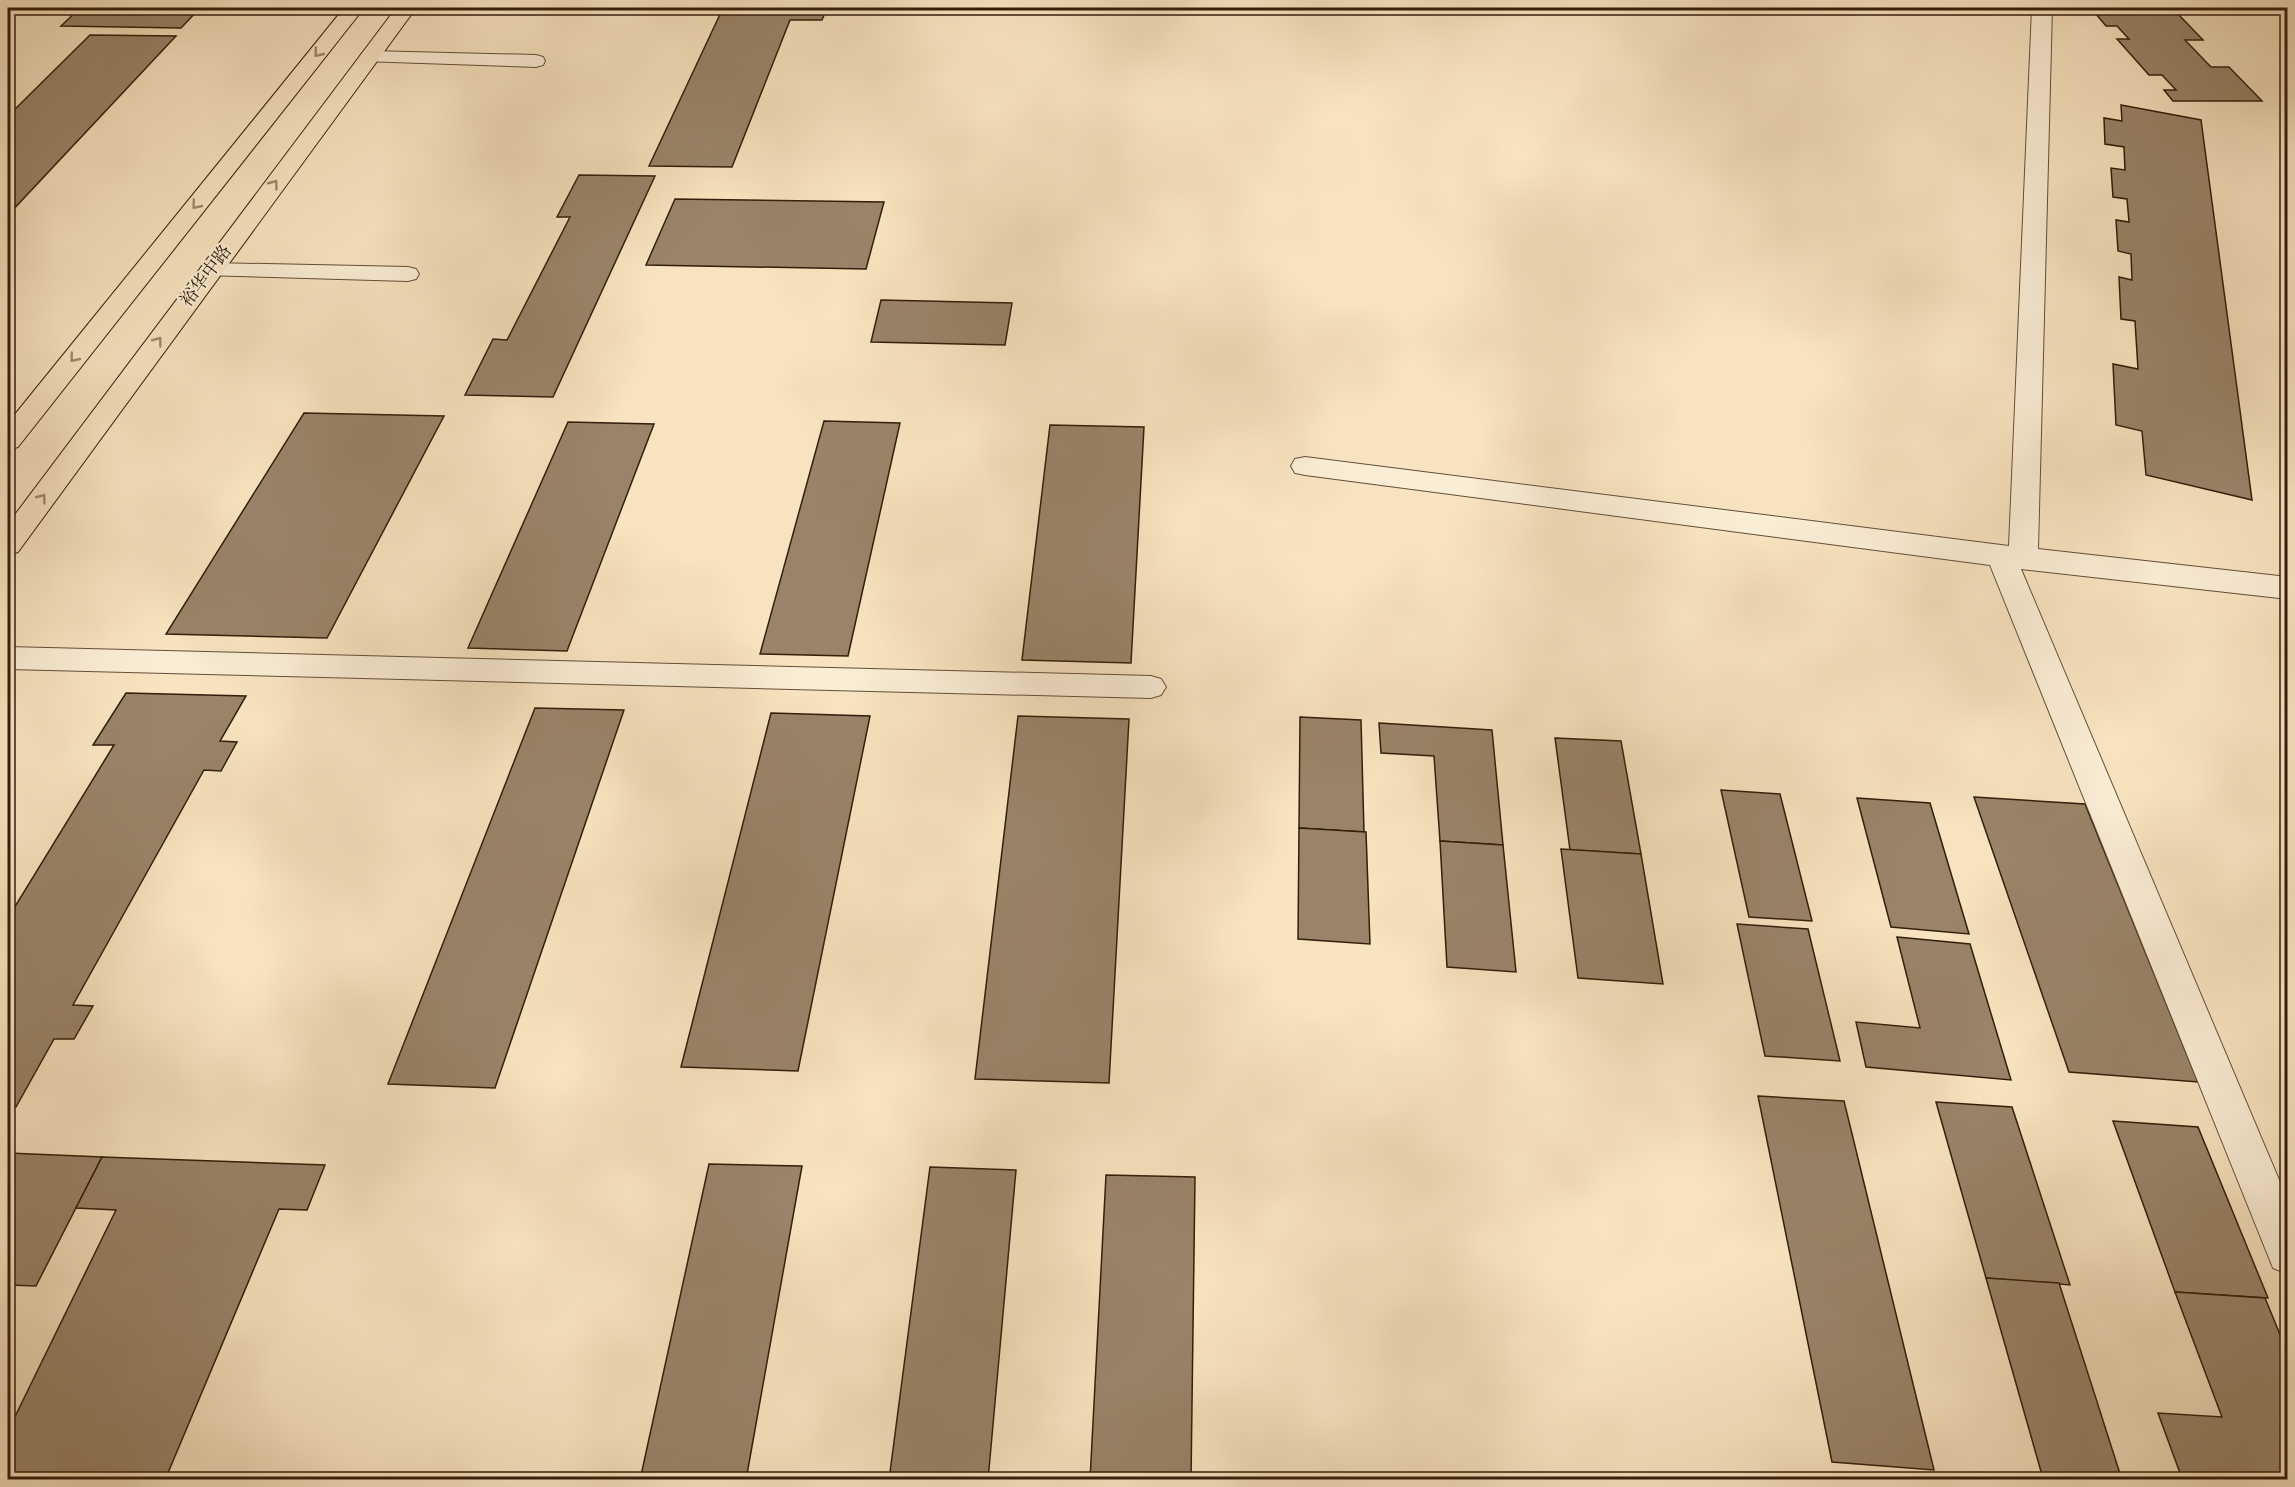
<svg xmlns="http://www.w3.org/2000/svg" width="2295" height="1487" font-family="'IM FELL Double Pica','Noto Serif SC',serif">
  <rect width="100%" height="100%" fill="#f7e3bf"/>
  <filter id="stains"><feTurbulence type="fractalNoise" baseFrequency=".00333" numOctaves="4"/><feColorMatrix values="0 0 0 0 .2 0 0 0 0 .09 0 0 0 0 .02 0 0 0 .5 -.17"/></filter>
  <radialGradient id="worn" r=".72"><stop offset=".6" stop-color="#630" stop-opacity="0"/><stop offset="1" stop-color="#630" stop-opacity=".3"/></radialGradient>
  <g fill="#998469" stroke="#341d0b" stroke-width="1.5">
    <path d="M80,8H200L181,28L61,26Z"/>
    <path d="M723,8H827L822,20H790L732,167L649,166Z"/>
    <path d="M2096,14H2178L2203,40H2185L2211,67H2229L2262,101H2173L2164,90H2176L2162,75H2149L2117,39H2129L2117,26H2106Z"/>
    <path d="M90,35L176,36L8,215V116Z"/>
    <path d="M2121,105L2201,120L2252,500L2146,475L2142,431L2116,425L2113,364L2138,369L2135,321L2121,319L2119,277L2132,280L2131,254L2118,251L2116,220L2129,222L2127,199L2113,197L2111,168L2125,170L2124,147L2105,144L2104,118L2122,121Z"/>
    <path d="M579,175L655,176L553,397L465,395L493,339L507,340L570,217H557Z"/>
    <path d="M675,199L884,202L866,269L646,265Z"/>
    <path d="M881,300L1012,303L1005,345L871,342Z"/>
    <path d="M304,413L444,416L327,638L166,634Z"/>
    <path d="M824,421L900,423L848,656L760,654Z"/>
    <path d="M568,422L654,424L567,651L468,648Z"/>
    <path d="M1050,425L1144,427L1131,663L1022,660Z"/>
    <path d="M126,693L246,696L220,741L237,742L221,771L204,770L73,1005L93,1006L74,1039H54L16,1107L8,1106V918L114,745H93Z"/>
    <path d="M535,708L624,710L495,1088L388,1084Z"/>
    <path d="M771,713L870,716L798,1071L681,1067Z"/>
    <path d="M1018,716L1129,719L1109,1083L975,1079Z"/>
    <path d="M1300,717L1361,720L1364,832L1299,828Z"/>
    <path d="M1379,723L1492,730L1503,845L1440,841L1434,756L1381,753Z"/>
    <path d="M1555,738L1621,741L1641,854L1570,850Z"/>
    <path d="M1721,790L1780,794L1812,921L1749,917Z"/>
    <path d="M1974,797L2085,804L2198,1082L2069,1072Z"/>
    <path d="M1857,798L1930,803L1969,934L1891,927Z"/>
    <path d="M1299,828L1366,832L1370,944L1298,939Z"/>
    <path d="M1440,841L1503,845L1516,972L1447,967Z"/>
    <path d="M1561,849L1641,854L1663,984L1578,978Z"/>
    <path d="M1737,924L1808,929L1840,1061L1765,1056Z"/>
    <path d="M1897,937L1970,944L2011,1080L1866,1067L1856,1022L1920,1028Z"/>
    <path d="M1758,1096L1844,1101L1934,1470L1832,1462Z"/>
    <path d="M1936,1102L2012,1107L2070,1285L1986,1278Z"/>
    <path d="M2113,1121L2198,1127L2268,1298L2175,1292Z"/>
    <path d="M8,1153L102,1157L36,1286L8,1285Z"/>
    <path d="M102,1157L325,1165L307,1210L279,1209L165,1480H8V1431L116,1210L76,1208Z"/>
    <path d="M709,1164L802,1166L746,1480H640Z"/>
    <path d="M930,1167L1016,1170L988,1480H889Z"/>
    <path d="M1106,1175L1195,1177L1191,1480H1090Z"/>
    <path d="M1986,1278L2059,1283L2122,1480L2042,1475Z"/>
    <path d="M2175,1292L2265,1298L2288,1354V1480H2257L2180,1473L2158,1413L2222,1417Z"/>
  </g>
  <g fill="none" stroke-linecap="round" stroke-linejoin="round">
    <defs>
      <g id="lane">
        <path d="M369,51L536,55L543,57L545,61L543,65L536,67L362,61L360,57L362,53Z"/>
        <path d="M211,263L408,267L416,269L419,274L416,279L408,281L203,275L200,270L203,265Z"/>
        <path d="M8,647L1151,676L1161,679L1166,687L1161,695L1151,698L8,669Z"/>
      </g>
      <path id="street" d="M2032,8H2052L2038,549L2288,577V599L2021,569L2288,1201V1274L2273,1268L1990,565L1305,475L1295,473L1291,466L1295,459L1305,457L2009,546Z"/>
      <g id="primary">
        <path d="M344,8H364L18,447L8,450V423Z"/>
        <path d="M396,8H416L18,552L8,555V524Z"/>
      </g>
    </defs>
    <use href="#lane" stroke="#654e38" stroke-width="2"/>
    <use href="#street" stroke="#654e38" stroke-width="2"/>
    <use href="#primary" stroke="#341d0b" stroke-width="2"/>
    <use href="#lane" fill="#faedd5" fill-rule="evenodd"/>
    <use href="#street" fill="#faedd5" fill-rule="evenodd"/>
    <use href="#primary" fill="#f7e3bf" fill-rule="evenodd"/>
  </g>
  <defs><path id="oneway-chevron" d="M-2-3.5L2.5 0L-2 3.5" fill="none" stroke-width="1.6" stroke-linecap="round" stroke-linejoin="round" transform="scale(1.5)"/></defs>
  <g stroke="#9f8a6e">
    <use href="#oneway-chevron" transform="translate(318 53) rotate(129)"/>
    <use href="#oneway-chevron" transform="translate(274 184) rotate(-53)"/>
    <use href="#oneway-chevron" transform="translate(196 205) rotate(129)"/>
    <use href="#oneway-chevron" transform="translate(158 341) rotate(-53)"/>
    <use href="#oneway-chevron" transform="translate(74 358) rotate(129)"/>
    <use href="#oneway-chevron" transform="translate(42 498) rotate(-53)"/>
  </g>
  <g text-anchor="middle" dominant-baseline="central" stroke-width="4.5" stroke-linejoin="round" paint-order="stroke">
    <g font-size="18" fill="#341d0b" stroke="#faedd5">
      <text transform="translate(206 276) rotate(-53)">裕华中路</text>
    </g>
  </g>
  <rect width="2295" height="1487" fill="none" stroke="#f7e3bf" stroke-width="30"/>
  <rect x="9" y="9" width="2277" height="1469" fill="none" stroke="#341d0b" stroke-width="3"/>
  <rect x="15" y="15" width="2265" height="1457" fill="none" stroke="#341d0b" stroke-width="1.5"/>
  <rect width="100%" height="100%" filter="url(#stains)"/>
  <rect width="100%" height="100%" fill="url(#worn)"/>
</svg>
